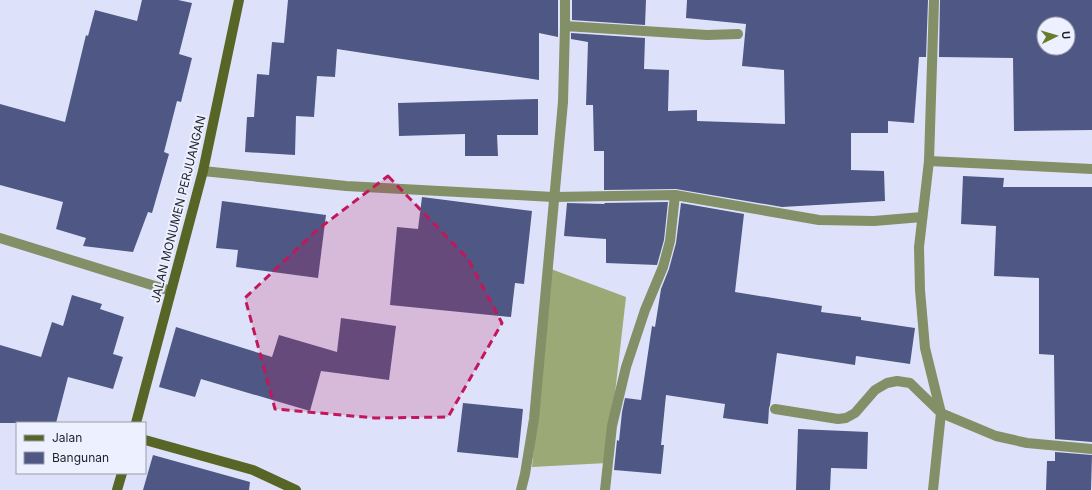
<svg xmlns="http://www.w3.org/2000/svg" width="1092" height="490" font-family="Inter,sans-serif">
  <rect width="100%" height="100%" fill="#dde2fa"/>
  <path fill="#9aa975" d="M551,269L626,297L607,463L532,467Z"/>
  <g fill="#4f5784" fill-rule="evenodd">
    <path d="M142,0H178L192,3L179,54L192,58L181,102L177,101L164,152L169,154L152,213L148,212L133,252L83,246L86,238L56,229L63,202L0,185V104L65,122L86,35L88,36L95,10L137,21Z"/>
    <path d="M288,0H558V37L539,33V80L337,49L335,77L317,76L314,117L296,116L295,155L245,152L247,117H254L257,74L269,75L272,42L284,43Z"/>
    <path d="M572,0H646L645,25L572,20Z"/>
    <path d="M687,0H928L926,57H919L914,123L888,121V133H851V170L884,171L885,201L782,207L676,189L604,190V151H594L593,105H586L588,42L571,39V33L645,38L644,69L669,70L668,111L697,110V121L785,124L784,70L742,66L746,24L686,18Z"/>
    <path d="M940,0H1092V130L1014,131L1013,58L939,57ZM1044,24H1068V48H1044Z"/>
    <path d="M538,99V135H497L498,156H465V134L399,136L398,103Z"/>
    <path d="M963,176L1004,178L1003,187H1092V442L1055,439L1054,355L1039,354V278L994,276L996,226L961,224Z"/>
    <path d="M422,197L532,211L524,284L515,283L511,317L390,305L397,227L418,229Z"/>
    <path d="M222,201L326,215L318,278L236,267L238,250L216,248Z"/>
    <path d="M668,202L664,240L657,265L606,263V239L564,236L567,203L605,204L604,203Z"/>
    <path d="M681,203L744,214L735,292L822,306L821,312L861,317V320L915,328L910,364L856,356L855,365L777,353L770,405L769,408L768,424L723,418L725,404L666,395L661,445H664L661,474L614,470L617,440L619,441L622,412L625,398L641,400L652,326L655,327L661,289L669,269L676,243Z"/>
    <path d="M72,295L102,304L100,309L124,317L113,354L123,357L113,389L68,377L56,423H0V345L41,357L52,322L63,326Z"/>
    <path d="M341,318L396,326L389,380L321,371L310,411L201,379L195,397L159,387L176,327L272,357L279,335L337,352Z"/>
    <path d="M463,403L523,409L518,458L457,452Z"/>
    <path d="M798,429L868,432L867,469L831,468L830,490H796Z"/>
    <path d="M1055,452L1092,455L1091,490H1046L1047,461H1055Z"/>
    <path d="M153,455L250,482L249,490H143Z"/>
  </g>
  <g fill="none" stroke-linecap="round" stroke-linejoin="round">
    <g stroke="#838f66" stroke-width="10">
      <path d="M934,0L929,161L919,247L920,290L925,348L941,413L996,436L1027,443L1092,449"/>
      <path d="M565,26V0"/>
      <path d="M929,161L1092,169"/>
      <path d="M203,171L346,186L553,197L675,195L819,220L874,221L922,217"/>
      <path d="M0,238L171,291"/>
      <path d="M775,409L838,419L846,418L855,413L875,390L887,383L897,381L910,383L941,413L933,490"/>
      <path d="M521,490L525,474L534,419L563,102L565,26L707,35L738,34"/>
      <path d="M605,490L612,426L626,367L645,310L663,267L670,241L675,195"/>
    </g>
    <g stroke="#576626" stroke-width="10">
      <path d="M136,423L203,171L239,0"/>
      <path d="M145,440L253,470L296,490"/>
      <path d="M117,490L122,473"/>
    </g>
  </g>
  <path fill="#c2185b" fill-opacity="0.2" stroke="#c2185b" stroke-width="3" stroke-dasharray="8 5" stroke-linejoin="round" d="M388,176L468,259L502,323L448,417L375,418L275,409L245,298L317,230Z"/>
  <g text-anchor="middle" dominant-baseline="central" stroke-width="4" stroke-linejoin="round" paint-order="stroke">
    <g font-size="12" fill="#1f2129" stroke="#edf0ff">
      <text transform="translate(178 209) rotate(-76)">JALAN MONUMEN PERJUANGAN</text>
    </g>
  </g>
  <rect x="16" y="422" width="130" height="52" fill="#edf0ff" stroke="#9b9da9"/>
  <rect x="24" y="435" width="20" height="6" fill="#576626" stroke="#9b9da9"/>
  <text x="52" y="442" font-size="12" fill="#1f2129">Jalan</text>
  <rect x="24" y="452" width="20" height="12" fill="#4f5784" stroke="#9b9da9"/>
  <text x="52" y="462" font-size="12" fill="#1f2129">Bangunan</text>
  <g transform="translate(1056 36) rotate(85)"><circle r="19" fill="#edf0ff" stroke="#9b9da9"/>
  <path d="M0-3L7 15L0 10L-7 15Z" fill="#697c2c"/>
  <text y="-6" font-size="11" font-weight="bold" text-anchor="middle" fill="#1f2129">U</text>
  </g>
</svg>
